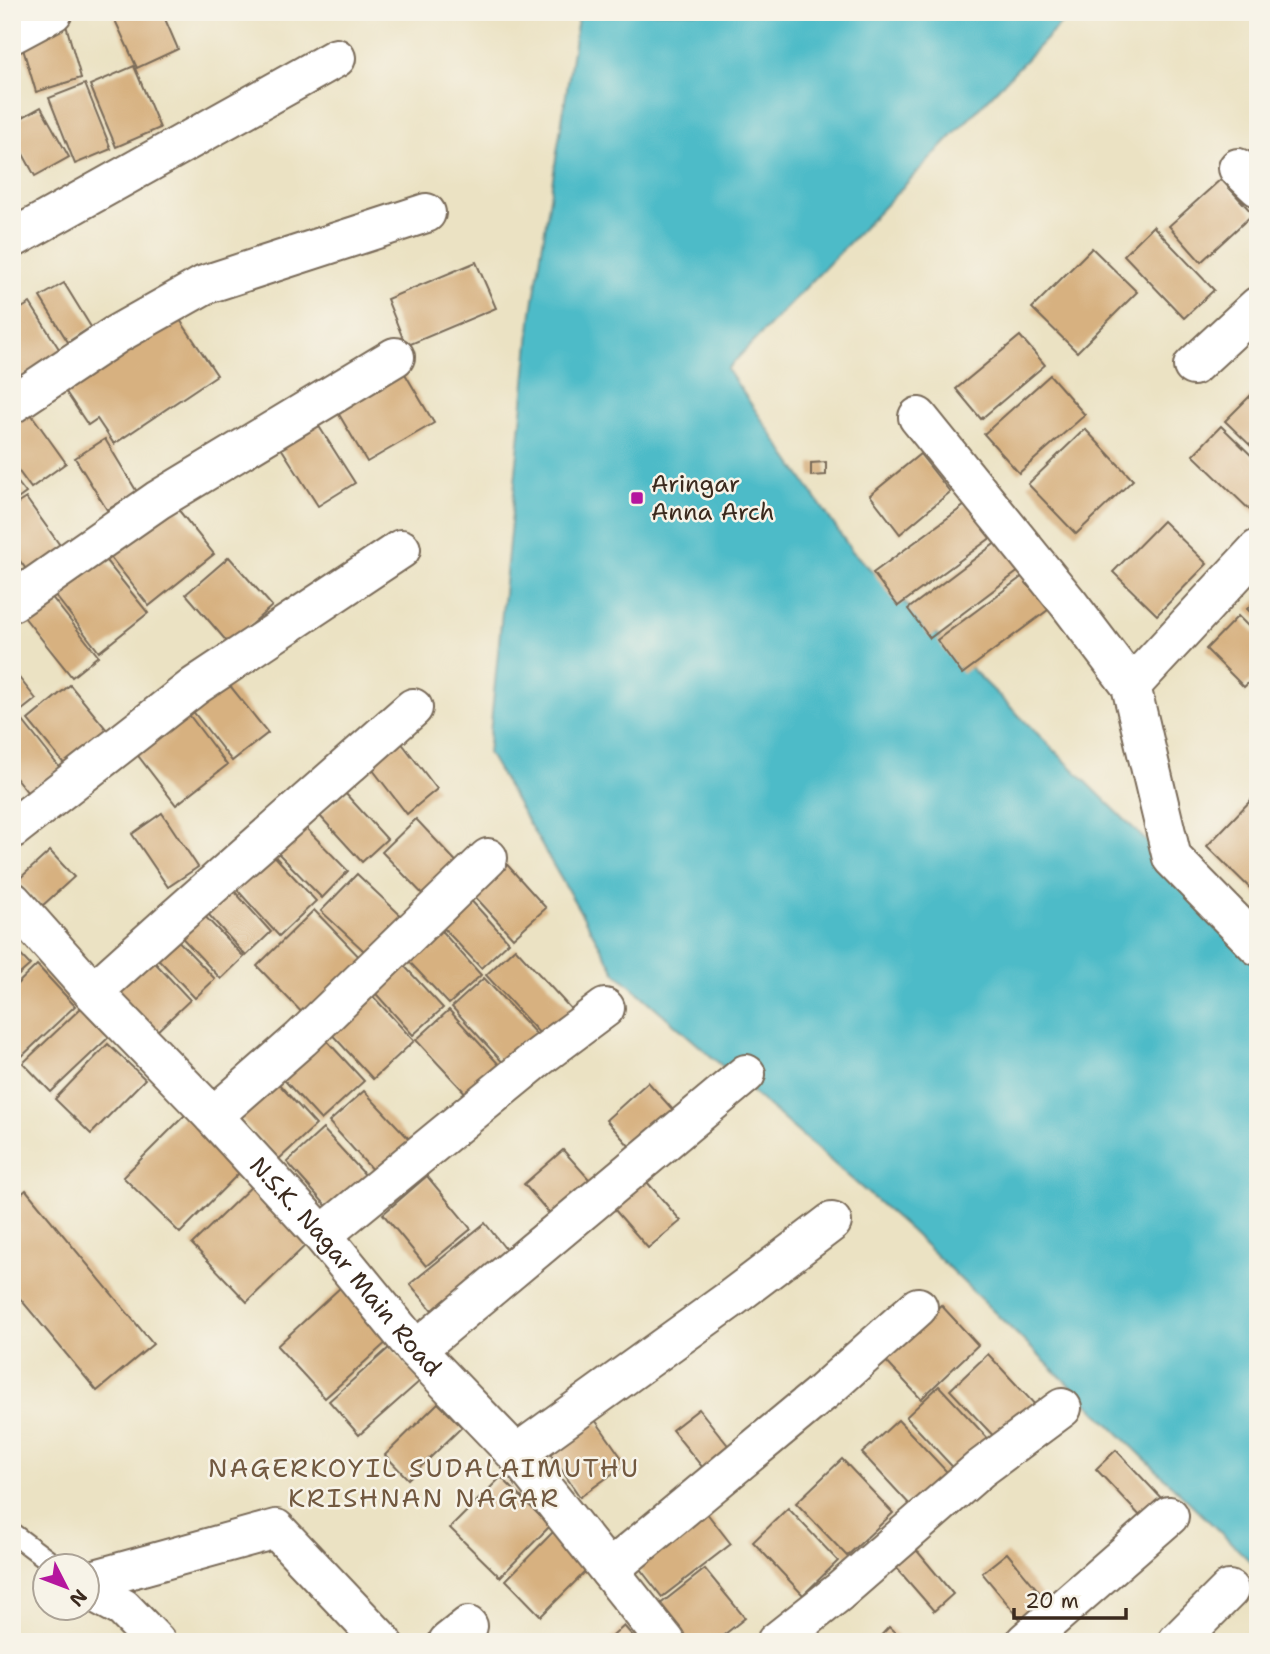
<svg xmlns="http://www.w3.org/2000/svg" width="1270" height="1654" font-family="'Shantell Sans',sans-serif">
  <rect width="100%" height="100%" fill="#f7f3e8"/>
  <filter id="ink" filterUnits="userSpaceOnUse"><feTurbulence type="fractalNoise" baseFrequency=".0143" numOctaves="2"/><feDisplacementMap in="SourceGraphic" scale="14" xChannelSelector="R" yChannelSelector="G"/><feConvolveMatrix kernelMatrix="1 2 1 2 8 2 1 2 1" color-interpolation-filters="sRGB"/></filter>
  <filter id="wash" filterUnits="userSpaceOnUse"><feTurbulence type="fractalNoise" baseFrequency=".00686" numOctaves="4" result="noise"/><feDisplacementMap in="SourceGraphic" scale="28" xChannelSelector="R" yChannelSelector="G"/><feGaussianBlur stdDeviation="1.57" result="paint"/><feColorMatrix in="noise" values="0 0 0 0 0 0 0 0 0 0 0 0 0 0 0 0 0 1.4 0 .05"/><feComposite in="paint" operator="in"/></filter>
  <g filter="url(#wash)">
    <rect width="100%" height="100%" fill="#ebe2c3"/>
    <path fill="#4ebbc8" stroke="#447273" stroke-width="2" d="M579,12H1072L727,369L852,551L1258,951V1569L911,1231L616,973L488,753L532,312Z"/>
    <g id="blocks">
      <g fill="#d7b180">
        <path d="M127,12H162L178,49L137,68L114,18Z"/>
        <path d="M66,25L81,78L36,92L20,39Z"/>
        <path d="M134,66L160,128L116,147L90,85Z"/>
        <path d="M85,84L111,149L75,164L49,98Z"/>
        <path d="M41,107L69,157L35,176L12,134V123Z"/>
        <path d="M1221,179L1253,214L1201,262L1169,226Z"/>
        <path d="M1153,226L1214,290L1184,318L1124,255Z"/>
        <path d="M1092,248L1137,292L1077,352L1032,308Z"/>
        <path d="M476,262L496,308L406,346L387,299Z"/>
        <path d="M64,283L91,327L68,342L40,297Z"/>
        <path d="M30,303L61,352L18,379L12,369V314Z"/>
        <path d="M170,305L217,375L114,444L97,419L88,425L58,380Z"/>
        <path d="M1020,336L1045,365L981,419L956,389Z"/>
        <path d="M401,367L434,423L367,462L334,406Z"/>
        <path d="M1050,375L1085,415L1019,473L984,434Z"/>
        <path d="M1258,388V453L1225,421Z"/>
        <path d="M26,407L66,463L31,488L12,462V417Z"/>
        <path d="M313,417L355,483L318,506L276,440Z"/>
        <path d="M1221,426L1258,462V518L1193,455Z"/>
        <path d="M1085,429L1133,480L1076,534L1028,484Z"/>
        <path d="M105,439L137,492L107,510L75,458Z"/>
        <path d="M920,454L950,492L900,534L870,495Z"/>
        <path d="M826,462V475L811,476V463Z"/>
        <path d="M12,475L26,493L12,503Z"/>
        <path d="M976,497L1000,531L898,606L873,573Z"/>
        <path d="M26,498L67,555L34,580L12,550V507Z"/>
        <path d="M173,503L214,554L149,606L109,555Z"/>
        <path d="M1163,521L1207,564L1157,615L1113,572Z"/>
        <path d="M1005,536L1028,564L930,638L908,609Z"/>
        <path d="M103,557L148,613L99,652L55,595Z"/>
        <path d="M229,557L272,606L229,644L186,594Z"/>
        <path d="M1031,570L1056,604L962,674L937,640Z"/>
        <path d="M51,596L98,656L72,677L24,617Z"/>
        <path d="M1258,598V619L1247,609Z"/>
        <path d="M1238,616L1258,636V674L1244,687L1206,649Z"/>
        <path d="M12,669L36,699L12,718Z"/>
        <path d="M223,677L268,733L232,761L188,705Z"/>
        <path d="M70,685L112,736L70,771L28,720Z"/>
        <path d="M181,704L227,765L176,805L129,744Z"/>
        <path d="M19,716L60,768L28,793L12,773V721Z"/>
        <path d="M397,737L437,789L407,814L366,761Z"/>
        <path d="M345,793L387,839L362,862L320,816Z"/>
        <path d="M1253,798L1258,803V896L1207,846Z"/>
        <path d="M162,813L198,867L168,887L132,834Z"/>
        <path d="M416,819L466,872L433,905L382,852Z"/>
        <path d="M304,826L348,871L322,898L277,852Z"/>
        <path d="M268,849L316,901L279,936L231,883Z"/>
        <path d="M50,851L74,877L42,906L18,880Z"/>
        <path d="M502,859L546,908L513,938L469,890Z"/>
        <path d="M357,874L412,926L377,963L321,911Z"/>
        <path d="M226,882L271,932L246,956L200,905Z"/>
        <path d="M467,896L509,942L481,968L438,922Z"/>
        <path d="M196,907L244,957L221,979L173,928Z"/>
        <path d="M314,910L368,966L311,1022L257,966Z"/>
        <path d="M436,925L481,975L449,1004L403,955Z"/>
        <path d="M168,930L215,979L195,998L148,948Z"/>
        <path d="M12,946L30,965L12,981Z"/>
        <path d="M515,948L571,1009L542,1036L486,975Z"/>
        <path d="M144,951L190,1000L154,1034L108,985Z"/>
        <path d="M398,959L443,1008L413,1035L369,986Z"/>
        <path d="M37,965L75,1006L19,1059L12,1052V989Z"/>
        <path d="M484,978L539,1037L507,1067L452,1007Z"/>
        <path d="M368,991L414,1041L373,1079L327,1029Z"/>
        <path d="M81,1008L109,1037L51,1092L23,1063Z"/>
        <path d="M449,1010L503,1069L471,1099L416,1040Z"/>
        <path d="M318,1031L364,1081L321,1120L275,1070Z"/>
        <path d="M108,1044L145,1079L91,1134L55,1099Z"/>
        <path d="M267,1071L316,1125L279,1159L230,1106Z"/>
        <path d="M648,1082L681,1119L639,1157L606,1120Z"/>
        <path d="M364,1091L411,1141L375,1173L329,1122Z"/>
        <path d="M187,1113L243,1169L180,1233L123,1177Z"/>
        <path d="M323,1129L368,1178L332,1212L287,1162Z"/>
        <path d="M563,1150L597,1188L558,1223L524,1184Z"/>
        <path d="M640,1174L681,1221L648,1248L608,1202Z"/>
        <path d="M427,1176L471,1229L426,1266L383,1214Z"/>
        <path d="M257,1181L307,1244L247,1302L192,1244Z"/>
        <path d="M26,1190L153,1344L97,1391L12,1289V1202Z"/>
        <path d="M485,1223L515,1261L441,1321L410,1284Z"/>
        <path d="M341,1287L389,1340L325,1398L277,1346Z"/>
        <path d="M941,1305L978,1345L921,1399L883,1358Z"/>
        <path d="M390,1347L420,1381L359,1435L329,1401Z"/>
        <path d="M988,1354L1038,1408L1001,1444L950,1390Z"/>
        <path d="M939,1386L994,1445L961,1476L906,1417Z"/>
        <path d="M438,1403L462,1427L408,1479L385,1455Z"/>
        <path d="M699,1409L734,1453L707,1473L672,1430Z"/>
        <path d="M593,1417L626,1464L580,1497L547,1449Z"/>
        <path d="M898,1420L948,1473L912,1507L862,1453Z"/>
        <path d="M1116,1450L1163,1500L1143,1519L1096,1469Z"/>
        <path d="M842,1459L893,1513L847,1556L796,1503Z"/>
        <path d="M501,1477L550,1526L500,1577L450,1528Z"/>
        <path d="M699,1503L731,1544L662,1597L630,1556Z"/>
        <path d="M788,1508L838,1561L803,1595L753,1542Z"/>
        <path d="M555,1530L591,1566L541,1616L506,1580Z"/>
        <path d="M908,1540L953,1594L934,1611L888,1558Z"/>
        <path d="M1007,1553L1051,1606L1026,1626L982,1573Z"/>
        <path d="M705,1569L745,1618L715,1642H680L654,1609Z"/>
        <path d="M624,1626L638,1642H606Z"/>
        <path d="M889,1627L905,1642H875Z"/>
      </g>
    </g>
  </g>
  <g filter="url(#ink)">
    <use href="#blocks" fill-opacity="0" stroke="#796a58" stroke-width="2"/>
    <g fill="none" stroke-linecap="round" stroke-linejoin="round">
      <defs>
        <path id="service" d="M12,1533L56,1566"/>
        <g id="minor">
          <path d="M12,34L53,12"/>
          <path d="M1238,168L1258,187"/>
          <path d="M12,239L336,58"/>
          <path d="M1193,366L1258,306"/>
          <path d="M12,404L117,334L204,285L426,213"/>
          <path d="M918,417L1069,604L1131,686L1172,858L1258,946"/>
          <path d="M12,602L158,500L395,357"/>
          <path d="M1131,686L1258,549"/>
          <path d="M12,829L195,686L401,549"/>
          <path id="s1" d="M12,901L93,992L213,1116L322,1235L416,1350L516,1454L666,1642"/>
          <path d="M93,992L174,919L413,708"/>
          <path d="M213,1116L301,1039L488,858"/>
          <path d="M322,1235L538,1058L605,1008"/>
          <path d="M416,1350L746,1074"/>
          <path d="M516,1454L728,1301L832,1222"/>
          <path d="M609,1570L823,1392L918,1307"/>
          <path d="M88,1581L276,1529L383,1642"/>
          <path d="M88,1589L123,1608L156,1642"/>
          <path d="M448,1642L468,1626"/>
          <path d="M776,1642L839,1592L980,1469L1062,1408"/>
          <path d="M1025,1642L1169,1516"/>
          <path d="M1177,1642L1229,1590"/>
        </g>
      </defs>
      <use href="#service" stroke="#796a58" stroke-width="23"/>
      <use href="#minor" stroke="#796a58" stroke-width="42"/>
      <use href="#service" stroke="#fff" stroke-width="19"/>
      <use href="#minor" stroke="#fff" stroke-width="38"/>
    </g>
  </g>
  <rect fill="#b5179e" stroke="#f7f3e8" stroke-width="2.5" x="630" y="491" width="14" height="14" rx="3.5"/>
  <g text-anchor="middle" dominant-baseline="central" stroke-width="5" stroke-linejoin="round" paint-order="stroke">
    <g font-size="24" fill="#3b2a1e" stroke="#f7f3e8" text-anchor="start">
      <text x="651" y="484">Aringar<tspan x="651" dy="28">Anna Arch</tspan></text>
    </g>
    <g font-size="24" fill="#3b2a1e" stroke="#f7f3e8">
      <text stroke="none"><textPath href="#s1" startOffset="495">N.S.K. Nagar Main Road</textPath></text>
    </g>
    <g font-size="26" letter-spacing="2" fill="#725940" stroke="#f7f3e8">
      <text x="424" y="1467">NAGERKOYIL SUDALAIMUTHU<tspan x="424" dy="30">KRISHNAN NAGAR</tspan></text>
    </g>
  </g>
  <rect width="1270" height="1654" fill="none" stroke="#f7f3e8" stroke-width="42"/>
  <g transform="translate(66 1587) rotate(132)"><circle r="33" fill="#f7f3e8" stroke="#aca397" stroke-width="2"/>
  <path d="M0-5L12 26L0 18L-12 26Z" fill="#b5179e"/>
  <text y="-10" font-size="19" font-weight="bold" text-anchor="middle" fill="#3b2a1e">N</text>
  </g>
  <path d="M1014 1608v10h112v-10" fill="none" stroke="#3b2a1e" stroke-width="3.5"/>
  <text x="1025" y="1608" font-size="21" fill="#3b2a1e" stroke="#f7f3e8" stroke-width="5" paint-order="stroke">20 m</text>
</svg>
